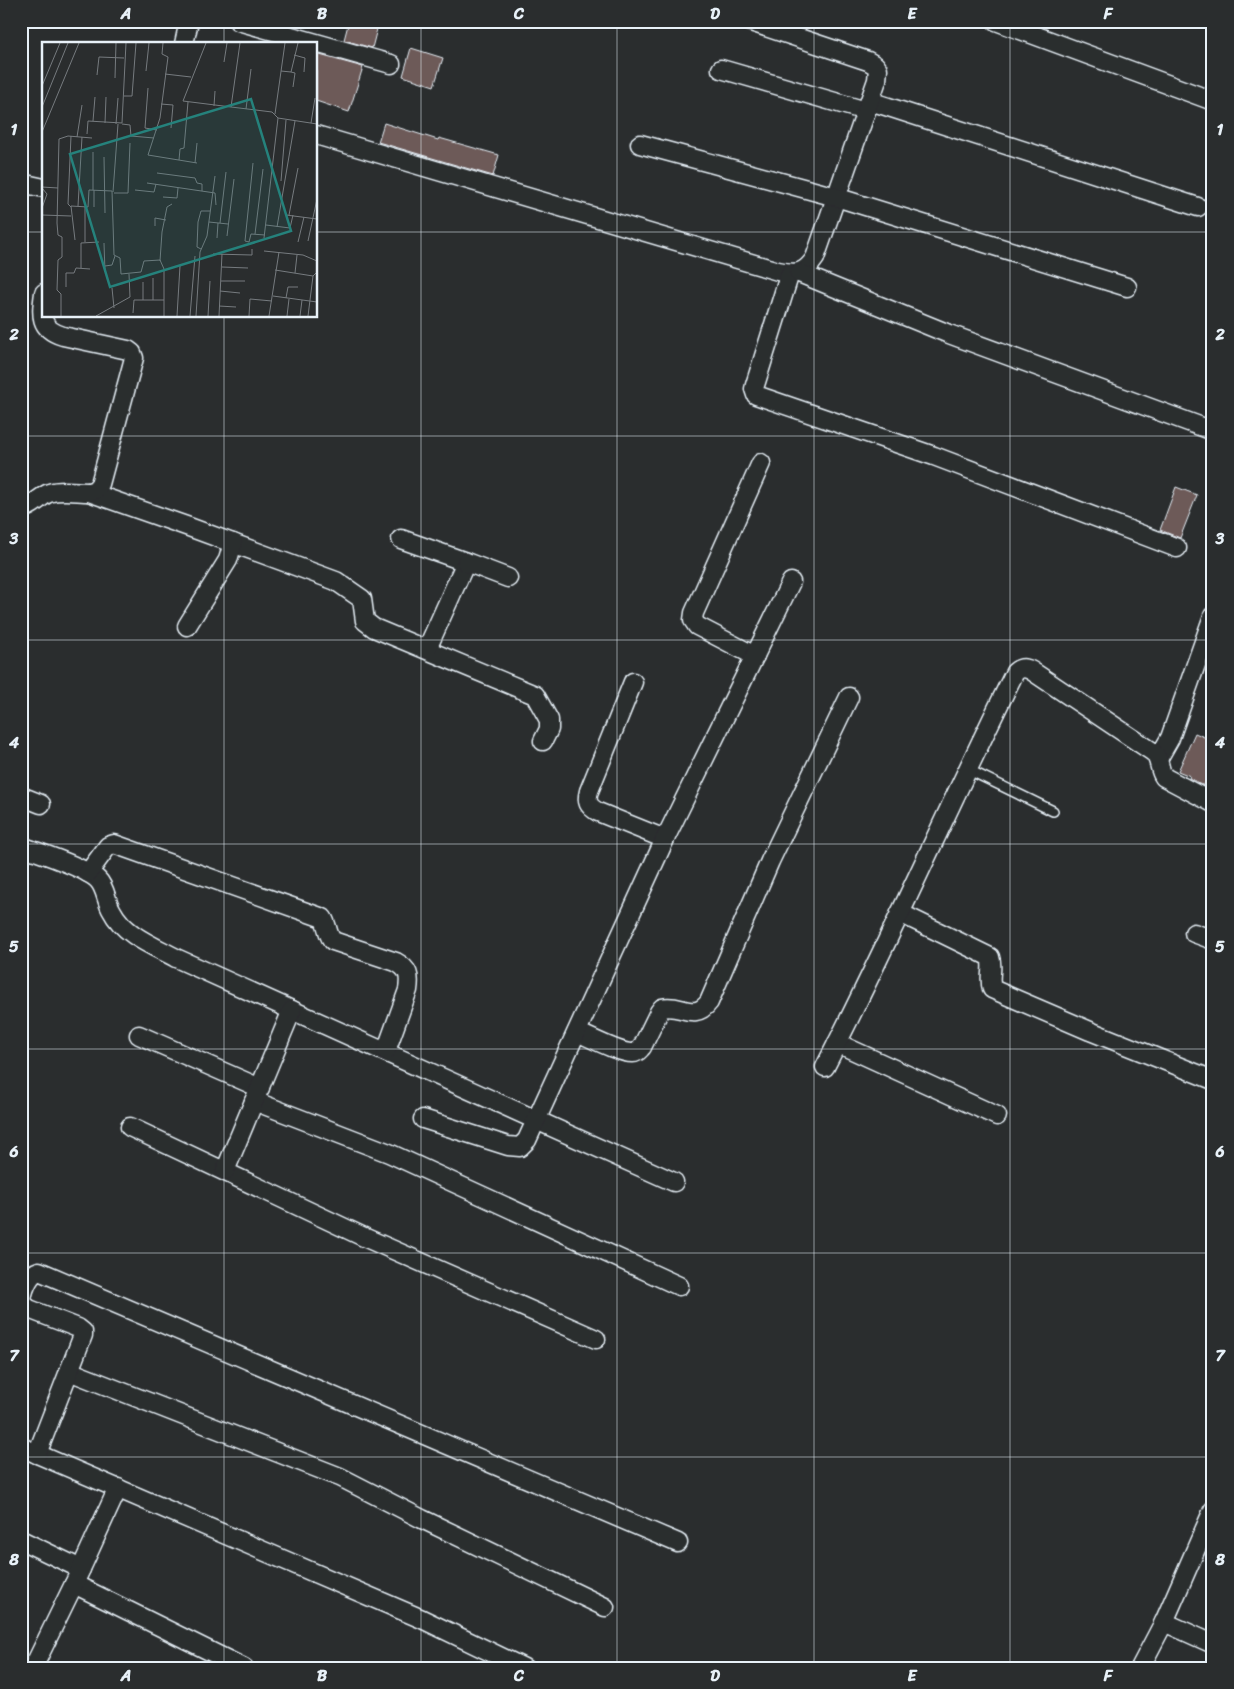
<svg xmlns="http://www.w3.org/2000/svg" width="1234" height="1689" font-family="Sriracha,sans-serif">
  <rect width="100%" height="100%" fill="#2a2d2e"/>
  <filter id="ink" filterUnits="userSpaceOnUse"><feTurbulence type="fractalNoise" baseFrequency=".02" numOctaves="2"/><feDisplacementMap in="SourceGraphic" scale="10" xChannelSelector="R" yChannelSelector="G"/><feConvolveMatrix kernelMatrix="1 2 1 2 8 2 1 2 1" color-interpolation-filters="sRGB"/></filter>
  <g filter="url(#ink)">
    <g fill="#6d5a59" stroke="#e8f1f8">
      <path d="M349,21H379L372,48L344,40Z"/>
      <path d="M411,48L443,58L434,86L403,76Z"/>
      <path d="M316,54L363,67L349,112L316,101Z"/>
      <path d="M384,123L438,140L439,138L499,155L493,176L378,142Z"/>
      <path d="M1176,487L1197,495L1180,538L1160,530Z"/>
      <path d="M1195,733L1213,741V767L1204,786L1189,778L1190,776L1178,771Z"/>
    </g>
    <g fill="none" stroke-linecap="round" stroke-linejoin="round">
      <defs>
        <path id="lane" d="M967,769L1053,811"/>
        <g id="street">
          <path d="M238,21L391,64"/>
          <path d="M996,21L1213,101"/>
          <path d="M184,44L189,21"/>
          <path d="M721,69L866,111"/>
          <path d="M870,101L1198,207"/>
          <path d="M316,135L778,271C796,274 804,275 815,258L877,80L878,69L875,65L868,61L748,21"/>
          <path d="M640,144L836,197L1127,287"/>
          <path d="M21,183L44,188"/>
          <path d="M790,273L755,385L754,389L756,395L934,456L1177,548"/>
          <path d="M799,273L949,334L1213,431"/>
          <path d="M89,492L189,527L336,581L362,599L365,621L374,628L535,695L549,720V729L543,741"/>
          <path d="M21,509C33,507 39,497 49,493C60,489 77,492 89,492L95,490L100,484L134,358L132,353L128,350L63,336C39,329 41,315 44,293"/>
          <path d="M401,539L466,562L427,649"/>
          <path d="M466,562L508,578"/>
          <path d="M187,626L228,560L233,543"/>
          <path d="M755,656L697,626L693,620L694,613L761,463"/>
          <path d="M633,682L589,791C586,802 588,806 598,812L665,839"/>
          <path d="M1158,759L1170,738L1213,616"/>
          <path d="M21,796L41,804"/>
          <path d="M21,846C38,852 87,868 98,880C106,888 106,902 112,911C124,935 154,946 176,958L674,1182"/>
          <path d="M88,873L108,846L114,844L323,918C328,925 327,935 333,941L396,962C409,969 410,976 408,990L386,1051"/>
          <path d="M900,913L990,957C994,968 988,977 992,989L1090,1031L1213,1080"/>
          <path d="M1194,933L1213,940"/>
          <path d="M577,1032C589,1037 621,1054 633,1053C638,1053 639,1050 642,1047L659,1012L662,1008C681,1003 694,1022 709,1002L770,861L849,697"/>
          <path d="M139,1035L260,1088"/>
          <path d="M837,1043L997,1116"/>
          <path d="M825,1067C892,937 950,802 1015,672C1022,666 1028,668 1035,673L1153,752C1161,759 1158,769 1164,777L1213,803"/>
          <path d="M254,1101L389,1153L679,1286"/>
          <path d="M423,1119L508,1146L520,1147L527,1140L665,839L791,582"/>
          <path d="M130,1127L366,1238L596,1339"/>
          <path d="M225,1171L292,1010"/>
          <path d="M69,1371L340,1477L422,1519L605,1607"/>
          <path d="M21,1447L422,1619L524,1668"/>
          <path d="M37,1454L83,1335V1332L78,1328L29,1309L22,1303C22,1293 28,1274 39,1271L678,1543"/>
          <path d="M21,1540L81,1569"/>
          <path d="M74,1584L244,1668"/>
          <path d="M1164,1622L1213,1644"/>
          <path d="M33,1668L74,1584L118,1488"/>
          <path d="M1140,1668L1164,1622L1213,1510"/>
        </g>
      </defs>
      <use href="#lane" stroke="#e8f1f8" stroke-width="12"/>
      <use href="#street" stroke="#e8f1f8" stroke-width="21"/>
      <use href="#lane" stroke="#2a2d2e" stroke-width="9"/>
      <use href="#street" stroke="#2a2d2e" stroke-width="18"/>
    </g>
  </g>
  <path fill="none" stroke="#e8f1f8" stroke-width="1" stroke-opacity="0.55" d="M224,21V44M421,21V1668M617,21V1668M814,21V1668M1010,21V1668M21,232H44M316,232H1213M224,316V1668M21,436H1213M21,640H1213M21,844H1213M21,1049H1213M21,1253H1213M21,1457H1213"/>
  <g transform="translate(42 42)">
    <rect width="275" height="275" fill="#2a2d2e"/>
    <path fill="none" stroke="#767b7f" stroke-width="1" d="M121,1L120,12L126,15L118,76L106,113L155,121M164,1L141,59L189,65L198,1M252,13L263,16L262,30M182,20L185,1M104,29L107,1M239,29L249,30L256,1M249,30L253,31L251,45M123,32L149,35M55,33L57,15L82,16M73,36L74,1M0,44L18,1M106,46L103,86L115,88M82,54H90L94,1M119,62L131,63L129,86M172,64L173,49M0,65L26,1M189,65L230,70L236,76L275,82M204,67L209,27M233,72L243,1M51,79L53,55M63,81L64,55M269,81L273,56M74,82L76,56M80,82L88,83L89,94L112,96M0,90L37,1M45,92L46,79L80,81L84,1M29,94L26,162L29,165M35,95L40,63M62,115L63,171M137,118L138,107L142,106L146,60M153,121L155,101M211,121L203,199L207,200L209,192L223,193M115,131L153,136L155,141L160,142V149M239,139L244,78M105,141L173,151L174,163M0,145L16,146M0,146L5,152L0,166M51,148V110M52,148V165M93,148L112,150L114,142M71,150L76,82M72,151H86L88,101M121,155L135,156L136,146M36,164L40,95M0,173L29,174M244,173L275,177M247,173L256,126M167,180L186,182M178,181L184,130M224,183L248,186L251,173M113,184V176L124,178M235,185L253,79M213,192L221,127M185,194L192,137M175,196L176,181M222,196L236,76M33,198L29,164L46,165L47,148L70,149L72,213L78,216L79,232L99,230L102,219L118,218L122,227V274M266,199L275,157M43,200V165M256,200L262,175M62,201L63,230M159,207L155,205L156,180L159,169H168M222,209L261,213L275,219M171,212L210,213V207M118,219L120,190L125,165L130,162M63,224L70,223L73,214M180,225L206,226M39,226V201L57,200M233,228L271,234M253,231L255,213M111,236V258M179,239H203M101,240V258M24,245V231H32L34,226L48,227M70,246L72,266M178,249L198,251M231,254L275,260M244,256L246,245H256M177,264L194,265M91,271L92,258H122M19,274V252L15,248L16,218L20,215V195L16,193L15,181L17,97L26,94L50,96M54,274L88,255L87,232M135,274L138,224M148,274L153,214M154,274L158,210L165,194L173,134M166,274L168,239M177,274L180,212M207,274L208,257L230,259M227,274L237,210M245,274L247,257M258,274L260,258M266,274L271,234L275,230"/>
    <path fill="#25827c" fill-opacity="0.15" stroke="#25827c" stroke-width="2.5" d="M209,57L249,189L68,245L28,112Z"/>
    <rect width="275" height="275" fill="none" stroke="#e8f1f8" stroke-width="2.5"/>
  </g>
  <rect width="1234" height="1689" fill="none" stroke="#2a2d2e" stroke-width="55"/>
  <rect x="28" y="28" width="1178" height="1634" fill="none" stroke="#e8f1f8" stroke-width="2"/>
  <g font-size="16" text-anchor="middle" font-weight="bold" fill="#e8f1f8">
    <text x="126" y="19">A</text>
    <text x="322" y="19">B</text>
    <text x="519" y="19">C</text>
    <text x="715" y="19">D</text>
    <text x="912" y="19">E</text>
    <text x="1108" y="19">F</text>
    <text x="14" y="135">1</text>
    <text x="1220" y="135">1</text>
    <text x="14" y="340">2</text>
    <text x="1220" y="340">2</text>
    <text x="14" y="544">3</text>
    <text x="1220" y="544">3</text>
    <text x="14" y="748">4</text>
    <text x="1220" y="748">4</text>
    <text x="14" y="952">5</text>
    <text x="1220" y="952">5</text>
    <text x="14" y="1157">6</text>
    <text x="1220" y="1157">6</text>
    <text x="14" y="1361">7</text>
    <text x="1220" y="1361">7</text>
    <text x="14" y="1565">8</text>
    <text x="1220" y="1565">8</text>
    <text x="126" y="1681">A</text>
    <text x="322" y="1681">B</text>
    <text x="519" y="1681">C</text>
    <text x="715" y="1681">D</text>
    <text x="912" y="1681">E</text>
    <text x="1108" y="1681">F</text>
  </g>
</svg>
